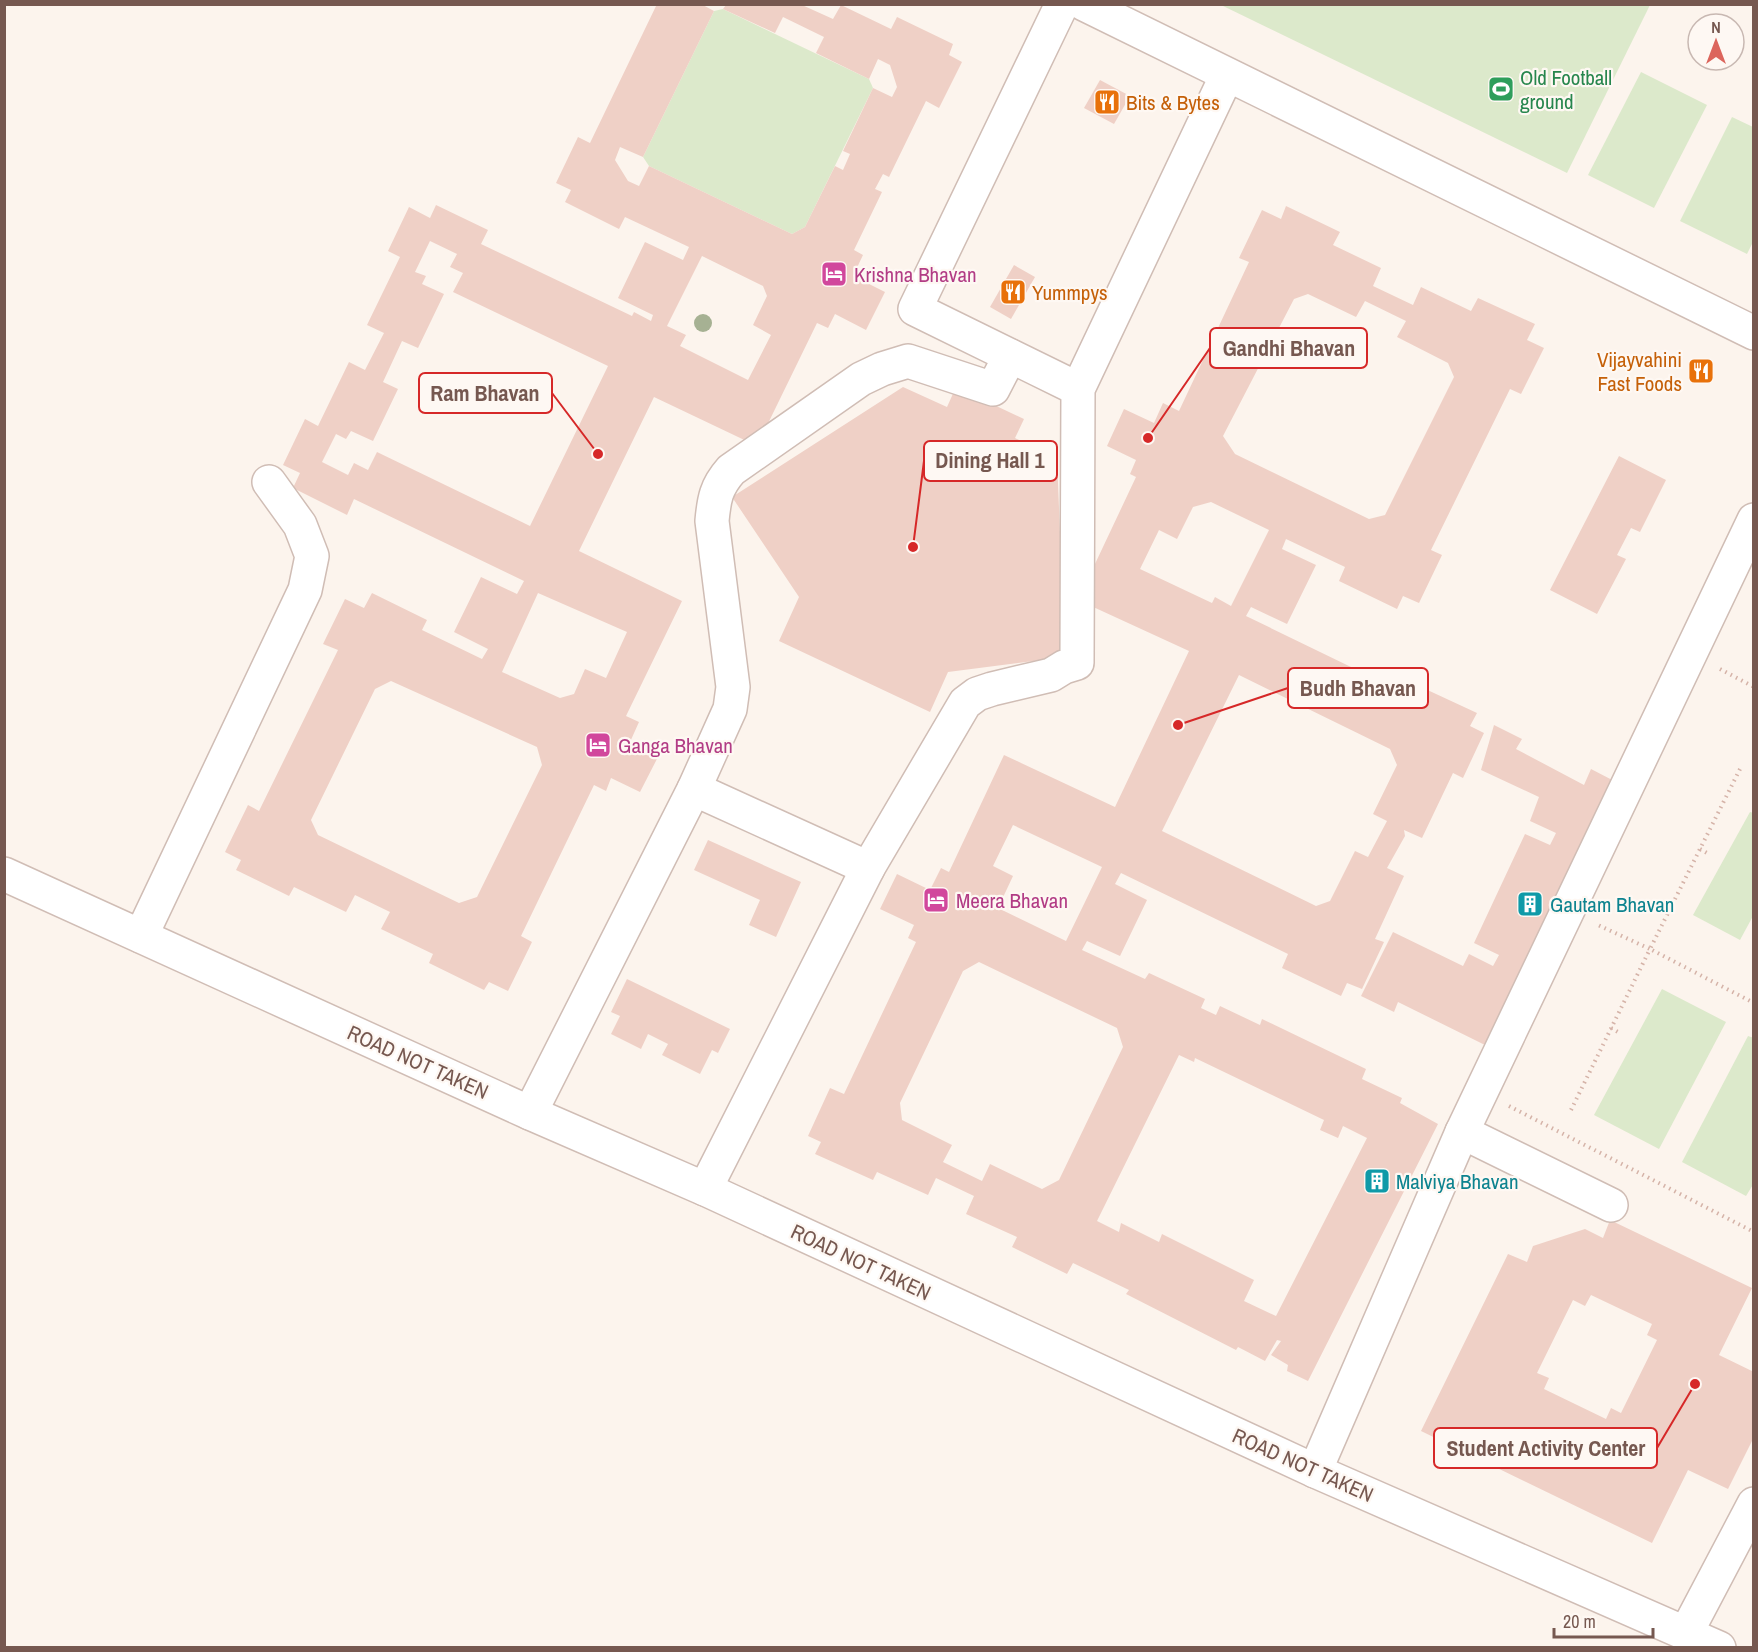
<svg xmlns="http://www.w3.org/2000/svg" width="1758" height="1652" font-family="'Archivo Narrow',sans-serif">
  <rect width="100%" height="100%" fill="#fcf4ed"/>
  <g fill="#dce9cb">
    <path d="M1221,5H1650L1567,173Z"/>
    <path d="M723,9L869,79L873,88L805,227L792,234L649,166L643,157L714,11Z"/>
    <path d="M1641,72L1707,105L1654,208L1588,175Z"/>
    <path d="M1732,117L1753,127V242L1747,254L1680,221Z"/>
    <path d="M1750,812L1754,813L1753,916L1740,940L1693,915Z"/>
    <path d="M1662,989L1726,1022L1659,1149L1594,1115Z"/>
    <path d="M1748,1036L1754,1038V1183L1746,1196L1682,1162Z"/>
  </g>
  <g fill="#efd0c6" fill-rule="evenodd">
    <path d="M657,4H701L714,11L643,157L620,147L615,160L628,181L639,186L649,166L792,234L805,227L835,166L843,170L850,154L843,151L873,88L892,97L897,87L890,65L878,59L869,79L816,53L824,37L783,17L775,33L723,9L726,5H802L833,19L841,5L891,29L897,17L953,44L949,55L962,62L939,108L926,101L889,177L883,174L875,189L882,192L854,250L863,255L853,276L885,292L866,330L835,314L828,328L817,323L757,446L654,397L579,551L682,601L626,716L639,722L630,742L659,755L640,792L611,778L606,791L594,785L521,936L532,942L508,991L489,982L484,990L429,963L433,954L381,929L390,912L355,895L346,912L294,887L289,896L236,870L241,860L225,852L248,805L259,811L338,650L323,644L345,599L364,608L372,593L427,620L422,630L482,659L488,649L454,632L481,577L517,594L524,581L354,499L347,515L293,488L300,473L283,465L305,419L318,426L349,362L365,370L384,333L367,325L400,257L388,251L409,207L430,218L436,205L488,230L481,244L632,316L634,312L651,321L653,315L618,298L645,242L683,260L689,247L625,217L619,229L565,202L571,190L556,183L578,137L590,143ZM430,241L457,254L450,267L463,273L453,292L608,366L530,526L377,452L368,470L354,463L348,475L322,462L336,434L346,439L351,431L373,441L398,389L383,382L402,341L418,348L444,294L422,284L426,276L415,272ZM702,256L763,286L767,296L753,325L771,335L748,380L680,346L686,335L667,326ZM538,593L627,632L606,678L585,669L574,694L560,698L502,672ZM391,681L537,747L542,765L477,897L459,903L318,835L311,820L375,689Z"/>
    <path d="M1100,80L1130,96L1114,124L1084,108Z"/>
    <path d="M1286,206L1340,232L1333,245L1381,268L1373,286L1413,305L1421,287L1471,311L1478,298L1535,324L1527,340L1544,348L1521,394L1510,389L1431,550L1442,555L1419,603L1403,596L1397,609L1339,581L1345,567L1286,539L1282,549L1316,565L1287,624L1251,607L1246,616L1415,698L1421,687L1477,713L1470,726L1484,733L1463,778L1453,773L1422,838L1404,830L1405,836L1387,868L1404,876L1375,939L1384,942L1362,989L1347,983L1341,996L1282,968L1288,954L1121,873L1115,884L1147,900L1120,956L1087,941L1082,950L1145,979L1149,973L1205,999L1201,1008L1216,1015L1220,1006L1260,1025L1262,1019L1366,1069L1362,1079L1402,1098L1400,1103L1438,1124L1308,1381L1287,1371L1288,1365L1271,1355L1281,1341L1277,1340L1265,1361L1238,1347L1236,1350L1126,1294L1129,1290L1073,1263L1067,1274L1012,1247L1017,1237L966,1214L974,1196L936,1178L928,1195L877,1172L873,1180L815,1154L821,1142L808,1136L830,1088L844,1094L916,942L908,938L914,925L880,909L897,874L930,890L941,868L949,872L1004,755L1115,807L1189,651L1078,600L1136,477L1130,474L1136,460L1107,446L1124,409L1154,423L1163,403L1179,411L1249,262L1239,258L1262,210L1281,219ZM1308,294L1356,317L1365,301L1406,321L1397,337L1448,363L1454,377L1385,515L1369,519L1235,454L1223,436L1294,299ZM1211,502L1269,530L1231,606L1215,597L1212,603L1140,569L1159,530L1177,539L1193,507ZM1239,675L1390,749L1397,765L1373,814L1387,821L1368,857L1355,851L1330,901L1316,906L1162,831ZM1013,825L1102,867L1066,941L998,908L1013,876L993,866ZM979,962L1117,1028L1123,1047L1059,1180L1042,1189L990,1164L982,1181L943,1162L952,1145L902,1120L900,1103L963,971ZM1179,1055L1194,1062L1195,1058L1324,1120L1320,1130L1338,1138L1343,1126L1367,1138L1276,1316L1244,1301L1254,1280L1162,1234L1159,1242L1121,1223L1119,1232L1097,1221Z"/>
    <path d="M1014,265L1035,277L1011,319L990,307Z"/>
    <path d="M903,387L947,407L956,387L1024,419L1015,438L1057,458L1065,657L948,672L930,712L779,641L799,597L732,497Z"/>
    <path d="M1619,456L1666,480L1640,532L1631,528L1617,555L1626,559L1597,614L1550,590Z"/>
    <path d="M1494,725L1522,739L1516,749L1584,785L1591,769L1618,783L1489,1047L1398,1002L1394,1012L1361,996L1393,932L1463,966L1469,954L1493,966L1499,955L1474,943L1525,834L1550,845L1556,833L1530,821L1539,797L1481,770Z"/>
    <path d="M708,840L801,882L776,937L749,925L760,900L694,870Z"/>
    <path d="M627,979L730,1029L718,1053L712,1050L700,1074L662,1055L668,1044L648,1034L641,1049L611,1034L620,1016L611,1012Z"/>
    <path d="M1610,1220L1752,1288L1719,1355L1754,1372V1437L1728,1489L1688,1470L1652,1543L1421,1431L1508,1254L1527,1262L1533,1246L1585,1229L1603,1238ZM1591,1295L1652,1324L1647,1335L1657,1340L1621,1413L1611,1408L1606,1419L1544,1389L1549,1378L1537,1373L1573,1300L1585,1306Z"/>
  </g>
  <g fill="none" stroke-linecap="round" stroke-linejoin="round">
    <defs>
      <g id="minor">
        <path d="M1062,4L915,309L1078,389"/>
        <path d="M1084,4L1754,333"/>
        <path d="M694,789L868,868"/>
        <path d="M4,874L530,1113L705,1189L1315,1471L1719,1648"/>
        <path d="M141,936L305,590L312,556L300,525L269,482"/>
        <path d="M530,1113L694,789L730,709L733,687L712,521C714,499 716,487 731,470L861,379L882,369L908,361L993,389L1010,356"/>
        <path d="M1462,1132L1611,1205"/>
        <path d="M705,1189L868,868L965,703L977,694L992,689L1051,675L1064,667L1077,663L1078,389L1227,75"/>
        <path d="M1315,1471L1462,1132L1754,520"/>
        <path d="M1686,1633L1754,1504"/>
      </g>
    </defs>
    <use href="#minor" stroke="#d0bdb5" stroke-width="36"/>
    <g stroke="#d5b3a8" stroke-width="4" stroke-dasharray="1.5 4.5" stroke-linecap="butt">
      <path d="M1720,669L1754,687"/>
      <path d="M1740,769L1650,949L1754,1003"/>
      <path d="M1700,849L1707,853"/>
      <path d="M1611,1028L1618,1032"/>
      <path d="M1509,1106L1754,1232"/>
      <path d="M1571,1110L1650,949L1598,925"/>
    </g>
    <use href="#minor" stroke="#fff" stroke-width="33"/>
  </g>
  <circle fill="#a6b193" cx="703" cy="323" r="9"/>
  <defs>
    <symbol id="stadium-square" viewBox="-11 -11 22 22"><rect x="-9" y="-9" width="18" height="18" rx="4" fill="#2e9e5b" stroke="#fef8f3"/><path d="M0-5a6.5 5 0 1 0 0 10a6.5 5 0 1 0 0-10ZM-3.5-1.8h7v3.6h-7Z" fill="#fff"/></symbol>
    <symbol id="restaurant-square" viewBox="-11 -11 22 22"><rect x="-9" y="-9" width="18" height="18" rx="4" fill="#e8710a" stroke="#fef8f3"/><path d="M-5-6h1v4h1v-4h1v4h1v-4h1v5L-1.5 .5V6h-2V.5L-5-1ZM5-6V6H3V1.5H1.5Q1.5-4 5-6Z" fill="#fff"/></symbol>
    <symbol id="hotel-square" viewBox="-11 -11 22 22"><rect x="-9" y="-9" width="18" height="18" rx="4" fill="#d1479c" stroke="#fef8f3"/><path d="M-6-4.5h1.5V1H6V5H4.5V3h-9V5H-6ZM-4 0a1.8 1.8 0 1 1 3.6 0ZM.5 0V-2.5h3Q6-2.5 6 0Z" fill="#fff"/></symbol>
    <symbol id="building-square" viewBox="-11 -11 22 22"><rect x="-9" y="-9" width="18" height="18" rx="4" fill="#0f9aa8" stroke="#fef8f3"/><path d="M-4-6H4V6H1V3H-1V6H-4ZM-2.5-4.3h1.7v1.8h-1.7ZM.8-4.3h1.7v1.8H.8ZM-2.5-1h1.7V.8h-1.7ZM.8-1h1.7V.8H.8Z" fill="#fff"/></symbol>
  </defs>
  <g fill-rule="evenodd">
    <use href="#stadium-square" x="1486" y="74" width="30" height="30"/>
    <use href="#restaurant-square" x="1092" y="87" width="30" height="30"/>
    <use href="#hotel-square" x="819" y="259" width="30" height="30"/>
    <use href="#restaurant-square" x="998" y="277" width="30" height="30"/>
    <use href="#restaurant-square" x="1686" y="356" width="30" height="30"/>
    <use href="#hotel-square" x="583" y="730" width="30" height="30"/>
    <use href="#hotel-square" x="921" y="885" width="30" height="30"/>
    <use href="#building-square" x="1515" y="889" width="30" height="30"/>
    <use href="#building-square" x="1362" y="1166" width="30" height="30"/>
  </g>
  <g text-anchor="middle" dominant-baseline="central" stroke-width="4.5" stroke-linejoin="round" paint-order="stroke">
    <g font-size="21" fill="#27864d" stroke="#fef8f3" text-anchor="start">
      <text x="1520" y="77">Old Football<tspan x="1520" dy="24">ground</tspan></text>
    </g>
    <g font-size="21" fill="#c56008" stroke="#fef8f3" text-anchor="start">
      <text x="1126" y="102">Bits &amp; Bytes</text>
      <text x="1032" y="292">Yummpys</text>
      <text x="1682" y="359" text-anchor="end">Vijayvahini<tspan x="1682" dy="24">Fast Foods</tspan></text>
    </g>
    <g font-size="21" fill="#b23c85" stroke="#fef8f3" text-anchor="start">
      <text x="854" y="274">Krishna Bhavan</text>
      <text x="618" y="745">Ganga Bhavan</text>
      <text x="956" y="900">Meera Bhavan</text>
    </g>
    <g font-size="21" fill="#0d838f" stroke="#fef8f3" text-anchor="start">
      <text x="1550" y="904">Gautam Bhavan</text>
      <text x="1396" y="1181">Malviya Bhavan</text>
    </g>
    <g font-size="21" fill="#765850" stroke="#fef8f3">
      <text transform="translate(418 1062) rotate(24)">ROAD NOT TAKEN</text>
      <text transform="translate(861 1262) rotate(25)">ROAD NOT TAKEN</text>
      <text transform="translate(1303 1465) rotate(24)">ROAD NOT TAKEN</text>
    </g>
  </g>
  <path fill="none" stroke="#d62828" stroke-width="2" d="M1148 438L1210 348M598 454L552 393M913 547L924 461M1178 725L1288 688M1695 1384L1657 1448"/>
  <g fill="#d62828" stroke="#fef8f3" stroke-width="2">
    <circle cx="1148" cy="438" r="6"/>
    <circle cx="598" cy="454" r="6"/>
    <circle cx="913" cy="547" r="6"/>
    <circle cx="1178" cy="725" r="6"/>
    <circle cx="1695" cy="1384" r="6"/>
  </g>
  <g fill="#fef8f3" stroke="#d62828" stroke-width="2">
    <rect x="1210" y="328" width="157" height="40" rx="6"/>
    <rect x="419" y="373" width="133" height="40" rx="6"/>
    <rect x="924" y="441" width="133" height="40" rx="6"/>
    <rect x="1288" y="668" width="140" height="40" rx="6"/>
    <rect x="1434" y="1428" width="223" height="40" rx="6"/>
  </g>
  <g font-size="22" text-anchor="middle" font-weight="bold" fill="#765850">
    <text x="1289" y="356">Gandhi Bhavan</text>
    <text x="485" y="401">Ram Bhavan</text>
    <text x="990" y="468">Dining Hall 1</text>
    <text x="1358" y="696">Budh Bhavan</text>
    <text x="1546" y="1456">Student Activity Center</text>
  </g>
  <rect width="1758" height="1652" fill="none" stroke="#765850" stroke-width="12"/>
  <g transform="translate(1716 42)"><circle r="28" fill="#fef8f3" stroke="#c8b8b2" stroke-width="1.5"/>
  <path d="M0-4.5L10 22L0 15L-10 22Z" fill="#dc655c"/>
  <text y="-9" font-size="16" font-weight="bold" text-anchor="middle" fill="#765850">N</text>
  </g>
  <path d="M1554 1628v9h99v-9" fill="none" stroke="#765850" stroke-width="3"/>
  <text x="1563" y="1628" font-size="18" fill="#765850" stroke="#fef8f3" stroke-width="4.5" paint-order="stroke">20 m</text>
</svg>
